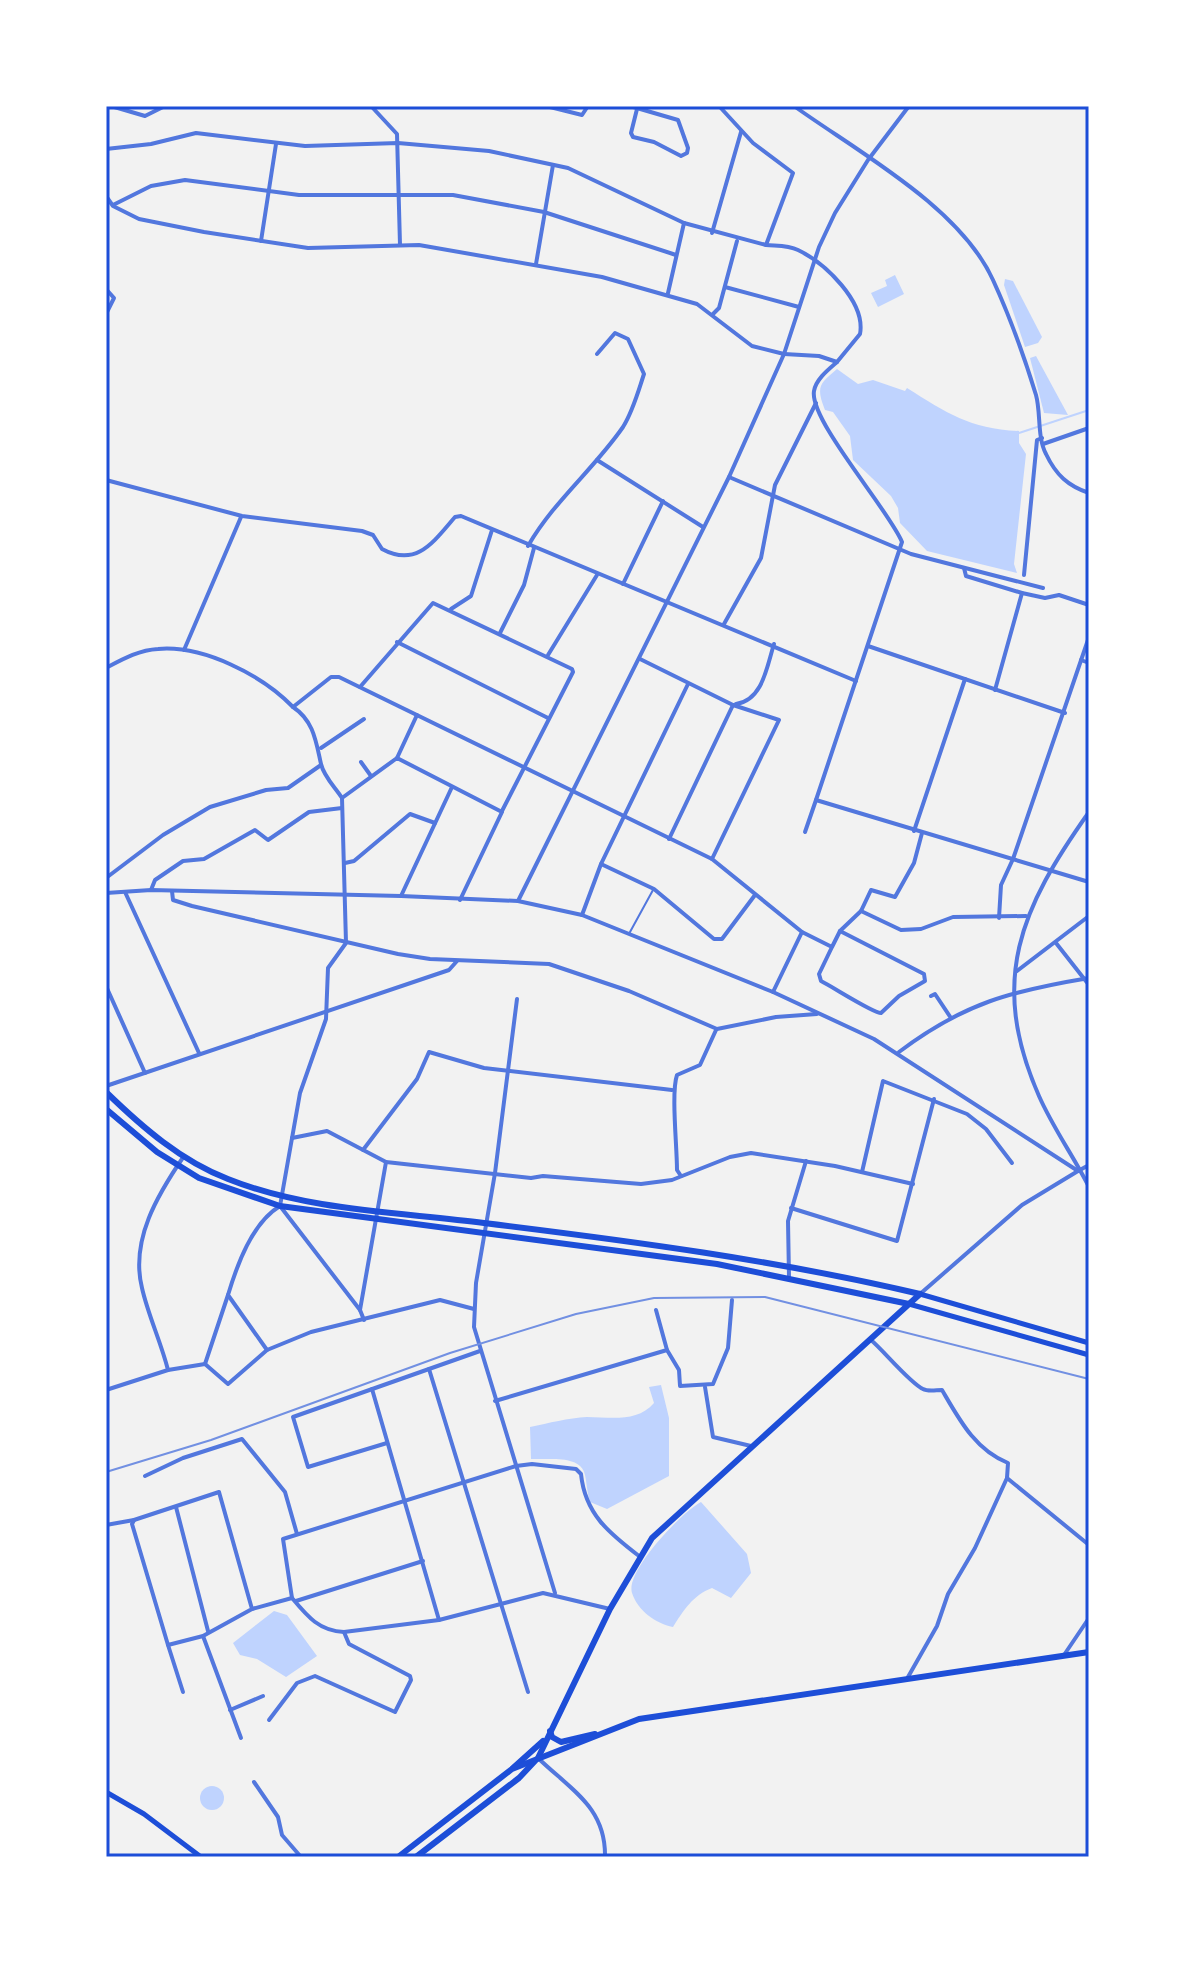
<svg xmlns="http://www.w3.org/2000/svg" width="1195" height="1963" font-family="Georgia,serif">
  <rect width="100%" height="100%" fill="#f2f2f2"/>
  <g fill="#bfd3fe">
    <path d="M895,275L904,294L878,307L871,293L887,286L885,280Z"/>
    <path d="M1005,279L1013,281L1042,337L1038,343L1025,347L1004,285Z"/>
    <path d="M1036,356L1068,415L1044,413L1030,358Z"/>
    <path d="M837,369L858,384L873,380L905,391L907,388C947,413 970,429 1019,431V443L1026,454L1014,564L1017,573L927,551L900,523L898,508L891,496L853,460L850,436L833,412L825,410C816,387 819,384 837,369Z"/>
    <path d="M661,1385L669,1418V1476L607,1509L590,1502C587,1492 587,1485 585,1475C581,1454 547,1460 531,1459L530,1427C549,1423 568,1418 587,1417C610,1417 637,1423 654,1403L649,1387Z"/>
    <path d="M701,1502L747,1554L751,1573L731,1598L712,1588C693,1595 683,1611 673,1627C655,1623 638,1611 632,1593C625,1571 683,1511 701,1502Z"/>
    <path d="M274,1611L287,1615L317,1656L286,1677L257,1659L240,1655L233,1643Z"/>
    <circle cx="212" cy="1798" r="12"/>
  </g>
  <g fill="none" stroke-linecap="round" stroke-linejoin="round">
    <path stroke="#bfd3fe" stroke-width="2" d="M1019,433L1089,410"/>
    <path stroke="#5277de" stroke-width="2" d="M630,932L653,890"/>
    <g stroke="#5277de" stroke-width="4">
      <path d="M111,106L145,116L165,106"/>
      <path d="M371,106L397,134L400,245"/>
      <path d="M546,106L582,115L588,106"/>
      <path d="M630,106L678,120L688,148L687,153L681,156L654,142L633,137L631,133L637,109"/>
      <path d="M719,106L753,143L793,173L766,245C777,246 788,245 798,250C825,263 866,302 860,334L837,362"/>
      <path d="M106,149L151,144L196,133L305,146L398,143L489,151L568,168L684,223L766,245"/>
      <path d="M113,205L151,186L185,180L299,195H453L544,212L676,255"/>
      <path d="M712,233L741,132"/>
      <path d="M261,241L276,144"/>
      <path d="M536,264L553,165"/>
      <path d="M725,287L799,307"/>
      <path d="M106,289L114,298L106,314"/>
      <path d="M668,293L684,223"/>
      <path d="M713,314L719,308L737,241"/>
      <path d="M784,354L819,356L837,362C829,369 816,379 814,391C809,420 889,510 902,542L816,800L1089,882"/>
      <path d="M1043,444L1089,428"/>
      <path d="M597,460L703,527"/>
      <path d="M106,480L242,516L362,531L373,535L382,549C417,568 434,541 455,517L461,516L856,681"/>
      <path d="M528,546C554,501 594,469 623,427C633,411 638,392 644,374L628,339L615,333L597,354"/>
      <path d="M964,568L966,576L1022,593L1045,598L1059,595L1089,605"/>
      <path d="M1024,575L1037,440L1042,438"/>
      <path d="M623,584L663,501"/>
      <path d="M451,609L471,596L492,530"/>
      <path d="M724,624L761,558L775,485L816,403"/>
      <path d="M500,633L524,585L534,548"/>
      <path d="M397,642L548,718"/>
      <path d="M868,646L1065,713"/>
      <path d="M184,650L241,517"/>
      <path d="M548,655L597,575"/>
      <path d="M640,659L733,705L779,720L712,859"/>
      <path d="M1081,660L1089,663"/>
      <path d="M106,668C123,659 139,650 158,649C203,645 262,675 293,707L331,677H339L712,859L802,932L832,947L840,931L924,974L925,981L899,996L881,1013C873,1013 833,987 821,981L819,974L832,947"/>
      <path d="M360,687L433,603L572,669L573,672L502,811"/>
      <path d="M995,690L1022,593"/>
      <path d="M736,704C763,700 767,666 774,644"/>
      <path d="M293,707C314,721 316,742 321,764C324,777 335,787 342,798"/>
      <path d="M321,748L364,719"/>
      <path d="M397,758L417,715"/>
      <path d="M361,762L371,776"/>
      <path d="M914,831L965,679"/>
      <path d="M805,832L816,800"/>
      <path d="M669,839L733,705"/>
      <path d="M345,863L354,861L410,814L435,823"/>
      <path d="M601,864L654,889L714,939H722L755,895"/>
      <path d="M106,878L163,835L210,807L266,790L288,788L321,765"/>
      <path d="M151,890L155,880L183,861L204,859L255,830L268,840L309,812L342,808"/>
      <path d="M172,891L173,900L192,906L398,954L430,959L549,964L629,991L717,1029L776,1017L817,1014"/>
      <path d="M125,892L199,1053"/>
      <path d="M401,896L452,787"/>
      <path d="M861,911L871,890L895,897L914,863L922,833"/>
      <path d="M582,915L601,864L688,684"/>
      <path d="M999,918L1001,885L1013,859L1089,637"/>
      <path d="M840,931L861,911L901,930L921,929L953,917L1026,916"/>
      <path d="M1056,943L1089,985"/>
      <path d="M1017,971L1089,916"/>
      <path d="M106,986L145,1073"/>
      <path d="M773,992L802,932"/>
      <path d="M931,996L935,994L951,1018"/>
      <path d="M517,999L495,1173L476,1283L474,1327L555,1593"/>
      <path d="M106,1086L449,970L457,961"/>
      <path d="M292,1138L327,1131L386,1162L531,1178L543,1176L641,1184L672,1180L730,1157L751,1153L835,1166L913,1184"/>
      <path d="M363,1150L417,1079L429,1052L484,1068L672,1090"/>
      <path d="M1078,1171L1089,1165"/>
      <path d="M862,1172L883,1081L967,1114L986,1129L1012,1163"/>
      <path d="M681,1176L677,1170C677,1146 671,1092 677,1075L700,1065L716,1030"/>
      <path d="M791,1208L897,1241L934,1099"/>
      <path d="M789,1277L788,1221L806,1161"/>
      <path d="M360,1310L386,1162"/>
      <path d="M364,1320L360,1310L280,1206L300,1093L326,1019L328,968L346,943L342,798L397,758L502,812L460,900"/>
      <path d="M871,1340C884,1351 910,1383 923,1389C928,1392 936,1390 942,1390C959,1419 975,1450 1008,1463L1007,1478L975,1548L948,1594L937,1626L908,1677"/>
      <path d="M267,1350L228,1295C237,1265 252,1223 280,1206"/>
      <path d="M667,1350L679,1370L680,1386L713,1384L728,1348L732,1300"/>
      <path d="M205,1364L228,1295"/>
      <path d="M429,1369L528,1692"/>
      <path d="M168,1370L205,1364L228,1384L267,1350L311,1332L440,1300L474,1309"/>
      <path d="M705,1387L713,1437L751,1446"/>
      <path d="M372,1389L439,1620"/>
      <path d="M495,1401L667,1350L656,1310"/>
      <path d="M387,1443L308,1467L293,1417L480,1351"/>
      <path d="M145,1476L183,1458L242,1439L285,1492L297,1534"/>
      <path d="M1007,1478L1089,1545"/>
      <path d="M219,1492L252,1609L203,1636L168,1645L132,1524L134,1520Z"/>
      <path d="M176,1507L208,1631"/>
      <path d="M106,1525L134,1520"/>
      <path d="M292,1598L283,1539L516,1466L532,1464L576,1469L581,1474C585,1514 609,1533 639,1556"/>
      <path d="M296,1601L423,1561"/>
      <path d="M252,1609L292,1598C307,1616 319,1631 344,1632L439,1620L543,1593L610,1609"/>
      <path d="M203,1636L241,1738"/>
      <path d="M168,1645L183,1692"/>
      <path d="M1064,1655L1089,1618"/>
      <path d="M230,1710L263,1696"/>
      <path d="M269,1720L297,1683L315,1676L395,1712L411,1680L410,1676L349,1644L344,1632"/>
      <path d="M538,1758C571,1790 606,1807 605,1857"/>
      <path d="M254,1782L278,1817L282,1835L301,1857"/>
    </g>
    <g stroke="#5277de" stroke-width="4">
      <path d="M794,106C858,152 960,207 993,280C1010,317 1024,356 1036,395C1041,413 1037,437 1046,454C1056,475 1068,486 1089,493"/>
      <path d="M106,196L113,206L139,219L204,232L308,248L419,245L602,277L697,304L752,346L784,354"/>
      <path d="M729,477L911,554L1043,588"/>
      <path d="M1089,812C1021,908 988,980 1039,1096C1053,1128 1074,1157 1089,1187"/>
      <path d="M106,893L151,890L401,896L518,901L582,915L773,992L874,1039L1078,1171"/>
      <path d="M518,901L729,477L784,354L819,247L835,213L868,160L909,106"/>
      <path d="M899,1052C964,1003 1011,991 1089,978"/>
      <path d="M920,1294L1022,1205L1078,1171"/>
      <path d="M106,1390L168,1370C161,1342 148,1315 142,1288C130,1240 158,1194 184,1156"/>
    </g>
    <g stroke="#1d4ed8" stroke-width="5">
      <path d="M920,1294L1089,1343"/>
      <path d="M909,1304L1089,1355"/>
      <path d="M106,1792L144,1814L201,1857"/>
    </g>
    <g stroke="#1d4ed8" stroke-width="6">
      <path d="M106,1092C142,1127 181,1161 228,1179C308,1211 400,1212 484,1223C631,1241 776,1260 920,1294"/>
      <path d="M106,1109L157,1152L199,1178L280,1206L717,1264L909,1304"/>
      <path d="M550,1731L552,1737L561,1742L595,1734"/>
      <path d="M538,1758L610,1609L652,1538L920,1294"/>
      <path d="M513,1768L543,1741"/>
    </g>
    <g stroke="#1d4ed8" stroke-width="6">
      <path d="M398,1857L512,1769L639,1719L1089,1652"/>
      <path d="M416,1857L519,1778L535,1761"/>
    </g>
    <path stroke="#7290e2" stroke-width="2" d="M106,1472L211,1440L450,1353L576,1314L654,1298L765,1297L1089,1379"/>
  </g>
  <rect width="1195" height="1963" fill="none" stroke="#ffffff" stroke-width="216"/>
  <rect x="108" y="108" width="979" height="1747" fill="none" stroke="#1d4ed8" stroke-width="3"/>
</svg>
